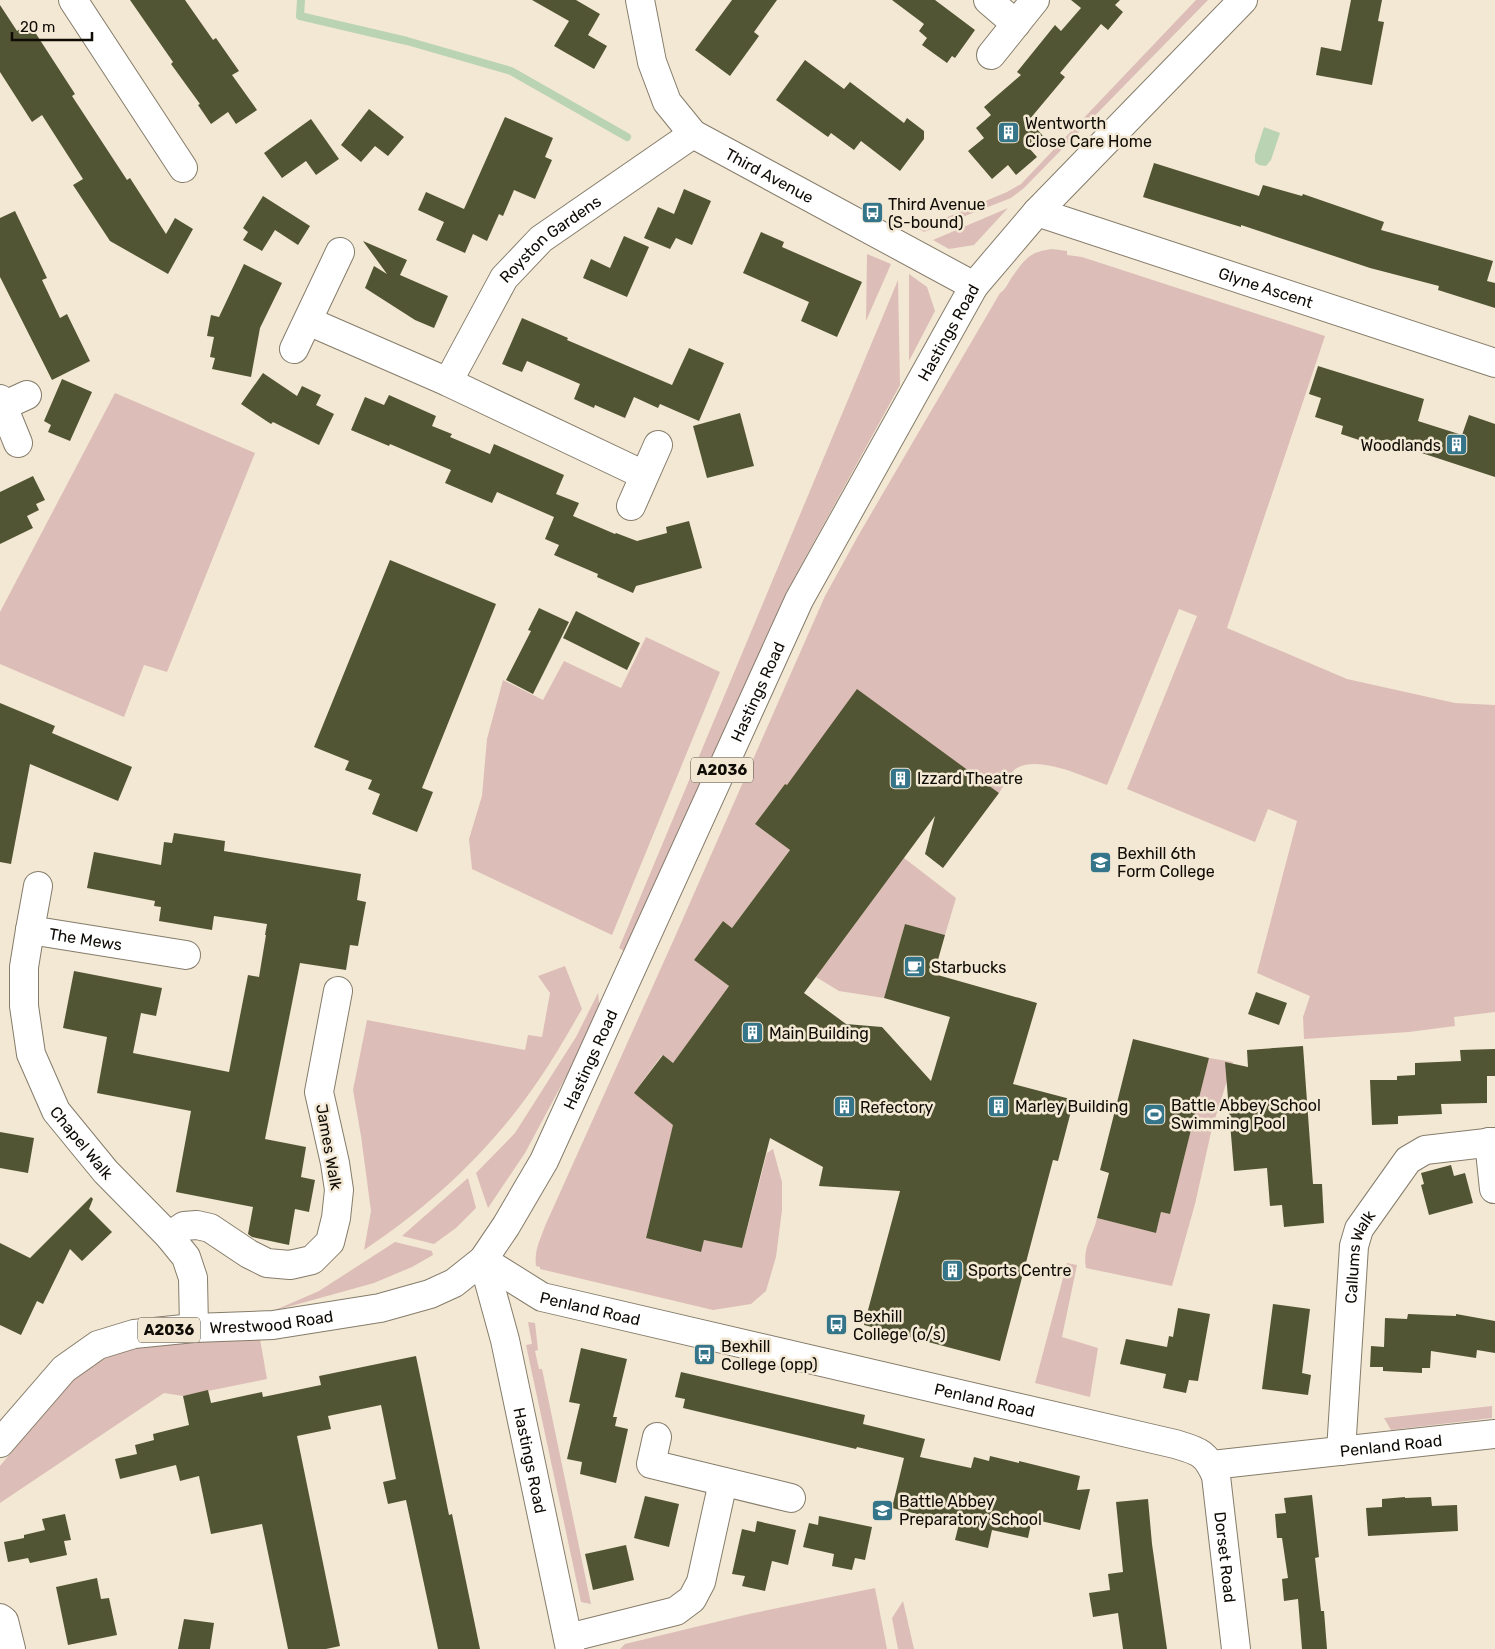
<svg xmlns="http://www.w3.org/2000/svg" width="1495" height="1649" font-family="Rubik,sans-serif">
  <rect width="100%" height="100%" fill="#f3e8d4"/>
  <g fill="#ddbdb7">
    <path d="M1196,0H1208L1024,188L1011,198L924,232L919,229L1007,192L1021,184Z"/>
    <path d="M1008,208L974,245L949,249L933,240Z"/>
    <path d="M1052,249L1067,251V255L1082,257L1325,336L1227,628L1347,679L1455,703L1495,705V1012L1454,1017L1455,1026L1409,1032L1304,1039L1303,1017L1310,996L1257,973L1297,821L1268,809L1255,842L1127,789L1197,616L1179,609L1107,785C1084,777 1036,753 1014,770C1008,776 1004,786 999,793L857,690L796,792L785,784L755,824L790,850L732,928L723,921L694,960L729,986L673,1063L662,1055L634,1093L676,1114L646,1238L700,1252L704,1240L742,1248L767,1153L773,1149L782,1182V1210L776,1257L766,1291L751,1304L713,1310L540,1269V1267L536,1266C534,1251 540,1240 545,1226L674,939L825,596L858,536L1000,293C1006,289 1008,283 1012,277C1025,259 1029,252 1052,249Z"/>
    <path d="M867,254L891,264L866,321Z"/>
    <path d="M909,274L927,287L935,311L909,361Z"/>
    <path d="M898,280L900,385L786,593L628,953L619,948Z"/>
    <path d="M115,393L255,453L167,672L144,665L124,717L0,664V612Z"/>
    <path d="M646,637L720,672L612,935L472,869L469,839L482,796L487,739L503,680L543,700L564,661L621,688Z"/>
    <path d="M904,858L956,898L945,935L905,924L884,998L839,991L816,977Z"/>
    <path d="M565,966L582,1009C568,1033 554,1058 538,1081C492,1149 432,1205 364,1250L371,1211L361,1136L353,1090L367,1020L525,1050L528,1035L542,1037L550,993L538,976Z"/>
    <path d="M598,993L600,1013L525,1153L488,1208L476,1173L515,1133L576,1037Z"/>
    <path d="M1209,1058L1233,1062L1212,1128L1195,1204L1172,1286L1086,1268C1082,1247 1093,1237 1097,1218L1156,1233L1161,1212L1170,1214Z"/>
    <path d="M468,1178L476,1208L456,1228L434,1244L402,1236Z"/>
    <path d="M395,1242L432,1251L433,1255L412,1267L374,1283L273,1311L319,1291Z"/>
    <path d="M1067,1263L1077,1265L1062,1337L1098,1348L1090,1397L1035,1383Z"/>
    <path d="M528,1322L535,1323L538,1350L535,1351L539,1369H542L591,1604L581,1602L526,1345L532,1344Z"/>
    <path d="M260,1339L267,1379L183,1396L164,1393L0,1503V1466L71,1379L108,1356L141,1345Z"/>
    <path d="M1492,1406V1418L1391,1430L1384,1418Z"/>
    <path d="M875,1588L887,1649H620L625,1644L749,1614Z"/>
    <path d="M903,1601L914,1649H898L892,1618Z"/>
  </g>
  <path fill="#bad3b3" d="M1264,127L1280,133L1271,160L1266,166L1259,165L1255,162V155Z"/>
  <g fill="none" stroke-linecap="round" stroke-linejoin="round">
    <path stroke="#bad3b3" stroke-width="8" d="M301,0L300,16L407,41L511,71L627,137"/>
  </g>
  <g fill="#525533">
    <path d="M130,0H185L213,40L216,38L239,71L232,75L257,110L236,124L228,112L211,124L198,105L200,104L171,64L173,62Z"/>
    <path d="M532,0H576L600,14L588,35L607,46L594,69L554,46L569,21Z"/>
    <path d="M732,0H777L754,32L759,36L730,76L695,50Z"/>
    <path d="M892,0H935L975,30L955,58L952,56L947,63L922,45L927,38L919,31L924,24Z"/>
    <path d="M1071,0H1120L1115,5L1123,12L1108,30L1101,24L1060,73L1065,77L1029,120L1043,136L1029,148L1037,157L1016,175L1008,165L992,179L968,151L984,138L976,128L991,115L984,107L1021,75L1017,72L1055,25L1061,31L1081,8Z"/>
    <path d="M1351,0H1382L1378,21L1384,22L1372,85L1316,75L1321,47L1341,51Z"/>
    <path d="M0,5L17,31L29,23L75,94L72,96L127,180L130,178L166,234L175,218L193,229L168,274L110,241L73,185L83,179L42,115L32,122L0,72Z"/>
    <path d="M805,60L844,89L850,82L904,123L907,118L924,131V139L900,171L861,141L854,150L831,133L828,137L776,100Z"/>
    <path d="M369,109L404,137L388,156L375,146L361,162L341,145Z"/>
    <path d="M505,117L553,138L545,157L552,160L535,199L514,190L503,216L499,214L487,241L473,234L465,253L436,240L444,222L418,210L426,192L464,209Z"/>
    <path d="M311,119L339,159L316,175L306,161L282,178L264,153Z"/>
    <path d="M1154,163L1259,196L1263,185L1302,196L1303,194L1384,222L1381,230L1493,261L1487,281L1495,283V308L1438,290L1439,286L1370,268L1241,225V227L1143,197Z"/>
    <path d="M684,189L711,201L692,245L676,238L670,249L644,238L658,207L674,214Z"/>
    <path d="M263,196L310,226L298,245L275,230L262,251L243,240L248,232L243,228Z"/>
    <path d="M15,211L47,278L42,280L60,318L67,314L90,361L52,380L0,277V218Z"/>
    <path d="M761,232L784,242L782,247L862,282L837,337L801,321L809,302L743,273Z"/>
    <path d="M624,236L649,247L627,297L583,278L591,259L610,268Z"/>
    <path d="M363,241L407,260L400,275L448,296L434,328L415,320L365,288L374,266L387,274Z"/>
    <path d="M244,264L282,283L260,328L251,377L212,369L215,358L210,357L214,337L207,336L211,315L219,317Z"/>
    <path d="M522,318L568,338L567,340L672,385L689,348L724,363L699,421L660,404L658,408L634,397L625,418L595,405L594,408L574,399L580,384L527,361L522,372L502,364Z"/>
    <path d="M1318,366L1424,399L1418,421L1462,435L1469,415L1495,424V477L1382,440L1380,447L1341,434L1343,426L1315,417L1321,398L1309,394Z"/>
    <path d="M263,373L297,396L302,386L321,395L316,405L334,414L319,445L273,422L271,424L241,404Z"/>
    <path d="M62,379L92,392L70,441L48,432L51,425L44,421Z"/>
    <path d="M389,395L436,416L432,426L452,434L450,437L490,454L494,444L564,475L556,494L579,503L573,516L615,534L616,533L637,541L667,533L666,527L689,521L702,568L636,586L633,593L597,577L598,574L554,555L559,545L545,539L554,517L497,492L492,503L445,483L451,470L390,444L389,446L351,430L365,397L384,405Z"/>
    <path d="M740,413L754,466L707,478L693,426Z"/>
    <path d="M33,476L45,500L36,504L39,510L27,516L33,528L0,544V492Z"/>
    <path d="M390,560L496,604L422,788L433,792L417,832L372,814L380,794L368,789L372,780L345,770L349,761L314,747Z"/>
    <path d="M539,608L569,622L533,694L506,680L531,631L528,630Z"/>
    <path d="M576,611L640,643L627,670L563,638Z"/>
    <path d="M857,689L999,793L943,868L925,854L935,816L804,993L846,1024L882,1027L931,1081L950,1017L884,998L905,924L945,935L934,974L1037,1003L1013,1084L1074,1100L1058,1161L1053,1160L1000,1361L864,1325L900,1191L819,1186L823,1167L770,1138L742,1248L704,1240L701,1252L646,1238L673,1125L634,1093L663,1055L673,1063L729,986L694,960L723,921L732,928L790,850L755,824L785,784L787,785Z"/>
    <path d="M0,703L55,726L52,733L132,767L118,801L30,764L11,864L0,862Z"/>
    <path d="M174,833L225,841L224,851L361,874L357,900L366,902L358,946L350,945L346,970L300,963L265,1139L306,1147L301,1177L315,1180L309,1212L295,1209L289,1245L252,1237L248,1234L253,1207L176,1192L191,1111L97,1093L107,1037L63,1028L74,971L162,988L156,1016L141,1013L133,1053L229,1072L248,975L259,977L266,935H265L267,924L214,916L212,930L159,921L161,907L154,906L155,901L87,888L94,852L161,865L164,842L172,843Z"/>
    <path d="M1256,992L1287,1003L1279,1025L1248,1014Z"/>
    <path d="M1133,1039L1209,1058L1170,1214L1161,1212L1156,1233L1097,1218L1109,1173L1100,1170Z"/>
    <path d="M1303,1046L1313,1184H1322L1324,1223L1284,1227L1282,1205L1270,1206L1267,1168L1234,1171L1225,1062L1248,1067L1247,1050Z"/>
    <path d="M1495,1049V1076H1487V1103L1441,1104L1442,1114L1398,1116V1124L1372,1125L1370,1080H1397V1076L1415,1075V1063L1461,1061L1460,1050Z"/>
    <path d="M0,1132L34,1138L28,1173L0,1168Z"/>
    <path d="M1451,1165L1454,1176L1465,1173L1473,1203L1429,1215L1421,1185L1424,1184L1421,1173Z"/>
    <path d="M91,1197L93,1199L89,1209L112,1232L82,1261L70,1249L43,1304L37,1301L21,1335L0,1325V1243L30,1258Z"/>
    <path d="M1273,1304L1310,1309L1302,1373L1311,1375L1308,1395L1262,1389Z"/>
    <path d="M1178,1308L1210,1314L1198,1381L1189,1380L1186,1393L1163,1388L1166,1374L1120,1364L1126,1339L1167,1347L1169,1336L1173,1337Z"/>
    <path d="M1408,1314L1456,1316V1314L1495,1321V1353L1477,1350L1476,1358L1431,1351L1430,1368H1422V1373L1383,1371V1367H1370L1371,1346L1384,1347L1385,1318L1407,1319Z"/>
    <path d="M581,1348L627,1359L613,1417H617L615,1426L628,1429L616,1483L580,1474L582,1462L567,1459L580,1404L569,1402Z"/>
    <path d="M416,1356L449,1515L452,1514L480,1649H438L406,1500L388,1504L383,1482L396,1479L381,1405L328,1416L331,1429L297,1436L340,1646L326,1649H288L262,1524L211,1534L199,1476L180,1481L176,1465L120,1479L115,1459L137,1454L135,1445L154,1440L153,1434L189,1425L183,1396L208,1390L211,1403L262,1392L263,1397L321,1385L319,1376Z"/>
    <path d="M681,1372L865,1415L863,1424L925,1439L920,1457L971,1468L974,1457L989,1461L990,1456L1019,1463V1461L1080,1476L1077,1490L1090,1489L1080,1530L1032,1519L1028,1538L992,1530L988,1548L955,1540L959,1524L892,1508L904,1458L857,1447L856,1449L683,1408L685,1399L675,1397Z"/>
    <path d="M1312,1495L1319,1557L1315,1558L1321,1611H1324L1327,1649H1302L1298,1599L1284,1601L1282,1579L1288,1578L1282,1538H1277L1275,1514L1286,1513L1284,1498Z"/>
    <path d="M645,1496L679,1504L669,1547L634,1538Z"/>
    <path d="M1405,1497V1498L1431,1497L1432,1506L1457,1505L1458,1531L1368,1536L1366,1508L1382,1507V1499Z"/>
    <path d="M1148,1499L1152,1544L1167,1649H1123L1118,1613L1093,1617L1089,1593L1110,1590L1108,1574L1123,1572L1116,1502Z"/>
    <path d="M65,1514L71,1540L64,1541L67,1555L30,1563L28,1558L8,1562L4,1542L24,1538V1535L45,1530L42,1519Z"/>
    <path d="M819,1516L872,1527L865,1560L855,1558L852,1570L832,1566L834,1554L803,1547L809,1523L818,1525Z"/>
    <path d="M757,1521L796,1530L788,1565L772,1561L765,1591L742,1586L745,1576L732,1574L742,1529L755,1532Z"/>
    <path d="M626,1545L634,1580L593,1590L585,1554Z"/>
    <path d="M97,1578L101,1599L109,1598L117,1635L68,1645L56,1587Z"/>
    <path d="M184,1619L214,1623L210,1649H178Z"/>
  </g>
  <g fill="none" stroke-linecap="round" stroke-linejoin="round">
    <defs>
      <g id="minor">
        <path d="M73,0L183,168"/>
        <path id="s1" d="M640,0L652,62L667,102L693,134L974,286"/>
        <path d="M988,0L1016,24"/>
        <path d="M991,55L1035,0"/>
        <path id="s2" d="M1037,212L1495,363"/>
        <path d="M308,321L448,382L644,475"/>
        <path d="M294,349L340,252"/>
        <path id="s3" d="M448,382L504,278L541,239L693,134"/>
        <path d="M0,399L18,443"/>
        <path d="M3,406L27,395"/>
        <path d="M631,506L658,445"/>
        <path id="s4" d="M38,886L30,930L186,955"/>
        <path id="s5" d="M30,930L24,967V1006L31,1054L56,1111L106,1172L169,1236L186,1257L193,1278L194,1328"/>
        <path d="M1489,1142L1494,1189"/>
        <path d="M169,1236L184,1226L197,1225L210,1228L249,1254L267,1263L290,1265L312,1260L330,1242L336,1218L339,1190L335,1163L319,1092L338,991"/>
        <path id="s6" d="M483,1260L542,1297L1175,1444C1198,1451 1206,1452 1216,1476L1236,1649"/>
        <path id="s7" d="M483,1260L505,1340L570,1649"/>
        <path d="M657,1437L651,1464L791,1498"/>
        <path id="s8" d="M1341,1451L1354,1246L1359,1229L1408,1160L1425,1150L1495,1142"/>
        <path id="s9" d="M1212,1465L1495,1434"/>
        <path d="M0,1618L4,1621L11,1649"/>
        <path d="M568,1638L676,1611L692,1599L701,1582L723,1482"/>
      </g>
      <g id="major">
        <path id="s10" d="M0,1443L64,1369L98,1345L134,1334L194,1328L273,1325L380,1308L430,1294L454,1283L483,1260L506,1226L544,1161L799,600L974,286L1037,212L1243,0"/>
      </g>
    </defs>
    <use href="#minor" stroke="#857c6a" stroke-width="30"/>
    <use href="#major" stroke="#857c6a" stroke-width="30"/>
    <use href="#minor" stroke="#fff" stroke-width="28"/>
    <use href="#major" stroke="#fff" stroke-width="28"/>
  </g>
  <defs>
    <symbol id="building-square" viewBox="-11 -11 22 22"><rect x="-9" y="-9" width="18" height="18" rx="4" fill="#357589" stroke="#f3e8d4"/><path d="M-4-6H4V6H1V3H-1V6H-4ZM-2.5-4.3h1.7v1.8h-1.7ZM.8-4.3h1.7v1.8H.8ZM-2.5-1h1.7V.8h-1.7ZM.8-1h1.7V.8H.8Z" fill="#fff"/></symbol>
    <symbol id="bus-square" viewBox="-11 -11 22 22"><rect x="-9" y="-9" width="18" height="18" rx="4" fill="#357589" stroke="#f3e8d4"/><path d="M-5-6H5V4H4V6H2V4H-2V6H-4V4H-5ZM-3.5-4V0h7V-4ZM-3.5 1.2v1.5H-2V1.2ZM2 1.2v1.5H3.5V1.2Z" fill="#fff"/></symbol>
    <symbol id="university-square" viewBox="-11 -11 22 22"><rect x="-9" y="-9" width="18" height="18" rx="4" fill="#357589" stroke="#f3e8d4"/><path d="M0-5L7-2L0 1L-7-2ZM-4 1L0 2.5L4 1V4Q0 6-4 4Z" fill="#fff"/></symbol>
    <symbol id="cafe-square" viewBox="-11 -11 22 22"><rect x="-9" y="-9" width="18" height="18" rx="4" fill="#357589" stroke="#f3e8d4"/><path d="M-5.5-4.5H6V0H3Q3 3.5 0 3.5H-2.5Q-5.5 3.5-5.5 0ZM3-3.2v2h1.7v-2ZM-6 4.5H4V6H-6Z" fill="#fff"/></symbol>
    <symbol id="stadium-square" viewBox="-11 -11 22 22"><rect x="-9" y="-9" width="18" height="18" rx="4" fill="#357589" stroke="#f3e8d4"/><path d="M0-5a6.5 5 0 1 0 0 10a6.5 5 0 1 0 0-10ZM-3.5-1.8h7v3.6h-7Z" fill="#fff"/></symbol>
    <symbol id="school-square" viewBox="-11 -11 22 22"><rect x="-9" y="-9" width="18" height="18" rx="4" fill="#357589" stroke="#f3e8d4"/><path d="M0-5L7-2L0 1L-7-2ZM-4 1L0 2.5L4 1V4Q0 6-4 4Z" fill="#fff"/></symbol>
  </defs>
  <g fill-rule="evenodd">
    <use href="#building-square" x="996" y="120" width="25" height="25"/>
    <use href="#bus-square" x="860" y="200" width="25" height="25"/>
    <use href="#building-square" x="1444" y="432" width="25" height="25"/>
    <use href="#building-square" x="888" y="766" width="25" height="25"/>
    <use href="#university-square" x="1088" y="850" width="25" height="25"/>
    <use href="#cafe-square" x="902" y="954" width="25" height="25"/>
    <use href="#building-square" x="740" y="1020" width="25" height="25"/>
    <use href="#building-square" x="986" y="1094" width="25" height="25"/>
    <use href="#building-square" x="832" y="1094" width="25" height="25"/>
    <use href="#stadium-square" x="1142" y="1102" width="25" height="25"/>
    <use href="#building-square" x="940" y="1258" width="25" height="25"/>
    <use href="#bus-square" x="824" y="1312" width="25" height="25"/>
    <use href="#bus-square" x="692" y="1342" width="25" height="25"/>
    <use href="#school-square" x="870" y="1498" width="25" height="25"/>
  </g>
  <g text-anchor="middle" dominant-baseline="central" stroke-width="5" stroke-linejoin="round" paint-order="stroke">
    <g fill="#f3e8d4" stroke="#534d43" stroke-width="1">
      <rect x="691" y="757.5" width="62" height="25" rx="4"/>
      <rect x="138" y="1317.5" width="62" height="25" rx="4"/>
    </g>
    <g font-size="15" font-weight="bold" fill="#0f0b05">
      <text x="722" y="770">A2036</text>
      <text x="169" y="1330">A2036</text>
    </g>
    <g font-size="16" fill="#0f0b05" stroke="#f3e8d4" text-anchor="start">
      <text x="1025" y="123">Wentworth<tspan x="1025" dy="18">Close Care Home</tspan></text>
      <text x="888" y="204">Third Avenue<tspan x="888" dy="18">(S-bound)</tspan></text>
      <text x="1441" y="445" text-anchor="end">Woodlands</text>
      <text x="917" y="778">Izzard Theatre</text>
      <text x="1117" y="853">Bexhill 6th<tspan x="1117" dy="18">Form College</tspan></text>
      <text x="931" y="967">Starbucks</text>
      <text x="769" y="1033">Main Building</text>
      <text x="1171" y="1105">Battle Abbey School<tspan x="1171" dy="18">Swimming Pool</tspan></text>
      <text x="1015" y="1106">Marley Building</text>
      <text x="860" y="1107">Refectory</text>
      <text x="968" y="1270">Sports Centre</text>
      <text x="853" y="1316">Bexhill<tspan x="853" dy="18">College (o/s)</tspan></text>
      <text x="721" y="1346">Bexhill<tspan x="721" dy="18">College (opp)</tspan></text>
      <text x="899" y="1501">Battle Abbey<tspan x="899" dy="18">Preparatory School</tspan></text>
    </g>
    <g font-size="16" fill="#0f0b05" stroke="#f3e8d4">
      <text stroke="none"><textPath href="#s1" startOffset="234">Third Avenue</textPath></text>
      <text stroke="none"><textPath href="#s3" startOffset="179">Royston Gardens</textPath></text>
      <text stroke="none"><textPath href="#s2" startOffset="241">Glyne Ascent</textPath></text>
      <text stroke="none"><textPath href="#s10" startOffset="1579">Hastings Road</textPath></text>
      <text stroke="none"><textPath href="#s10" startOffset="1172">Hastings Road</textPath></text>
      <text stroke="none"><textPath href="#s4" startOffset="101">The Mews</textPath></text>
      <text stroke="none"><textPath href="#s10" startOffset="768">Hastings Road</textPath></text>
      <text stroke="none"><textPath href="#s5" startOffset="228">Chapel Walk</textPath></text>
      <text transform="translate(329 1147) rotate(80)">James Walk</text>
      <text stroke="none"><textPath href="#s8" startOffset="196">Callums Walk</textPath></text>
      <text stroke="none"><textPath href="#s6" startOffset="119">Penland Road</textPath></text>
      <text stroke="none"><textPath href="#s10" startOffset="315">Wrestwood Road</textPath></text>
      <text stroke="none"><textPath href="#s6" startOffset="524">Penland Road</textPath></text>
      <text stroke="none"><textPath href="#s9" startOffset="180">Penland Road</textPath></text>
      <text stroke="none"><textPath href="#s7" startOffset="206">Hastings Road</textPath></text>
      <text stroke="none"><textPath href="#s6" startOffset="856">Dorset Road</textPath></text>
    </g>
  </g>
  <path d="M12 32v8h80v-8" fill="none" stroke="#0f0b05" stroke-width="2.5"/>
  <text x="20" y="32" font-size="15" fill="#0f0b05" stroke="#f3e8d4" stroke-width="4" paint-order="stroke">20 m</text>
</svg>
